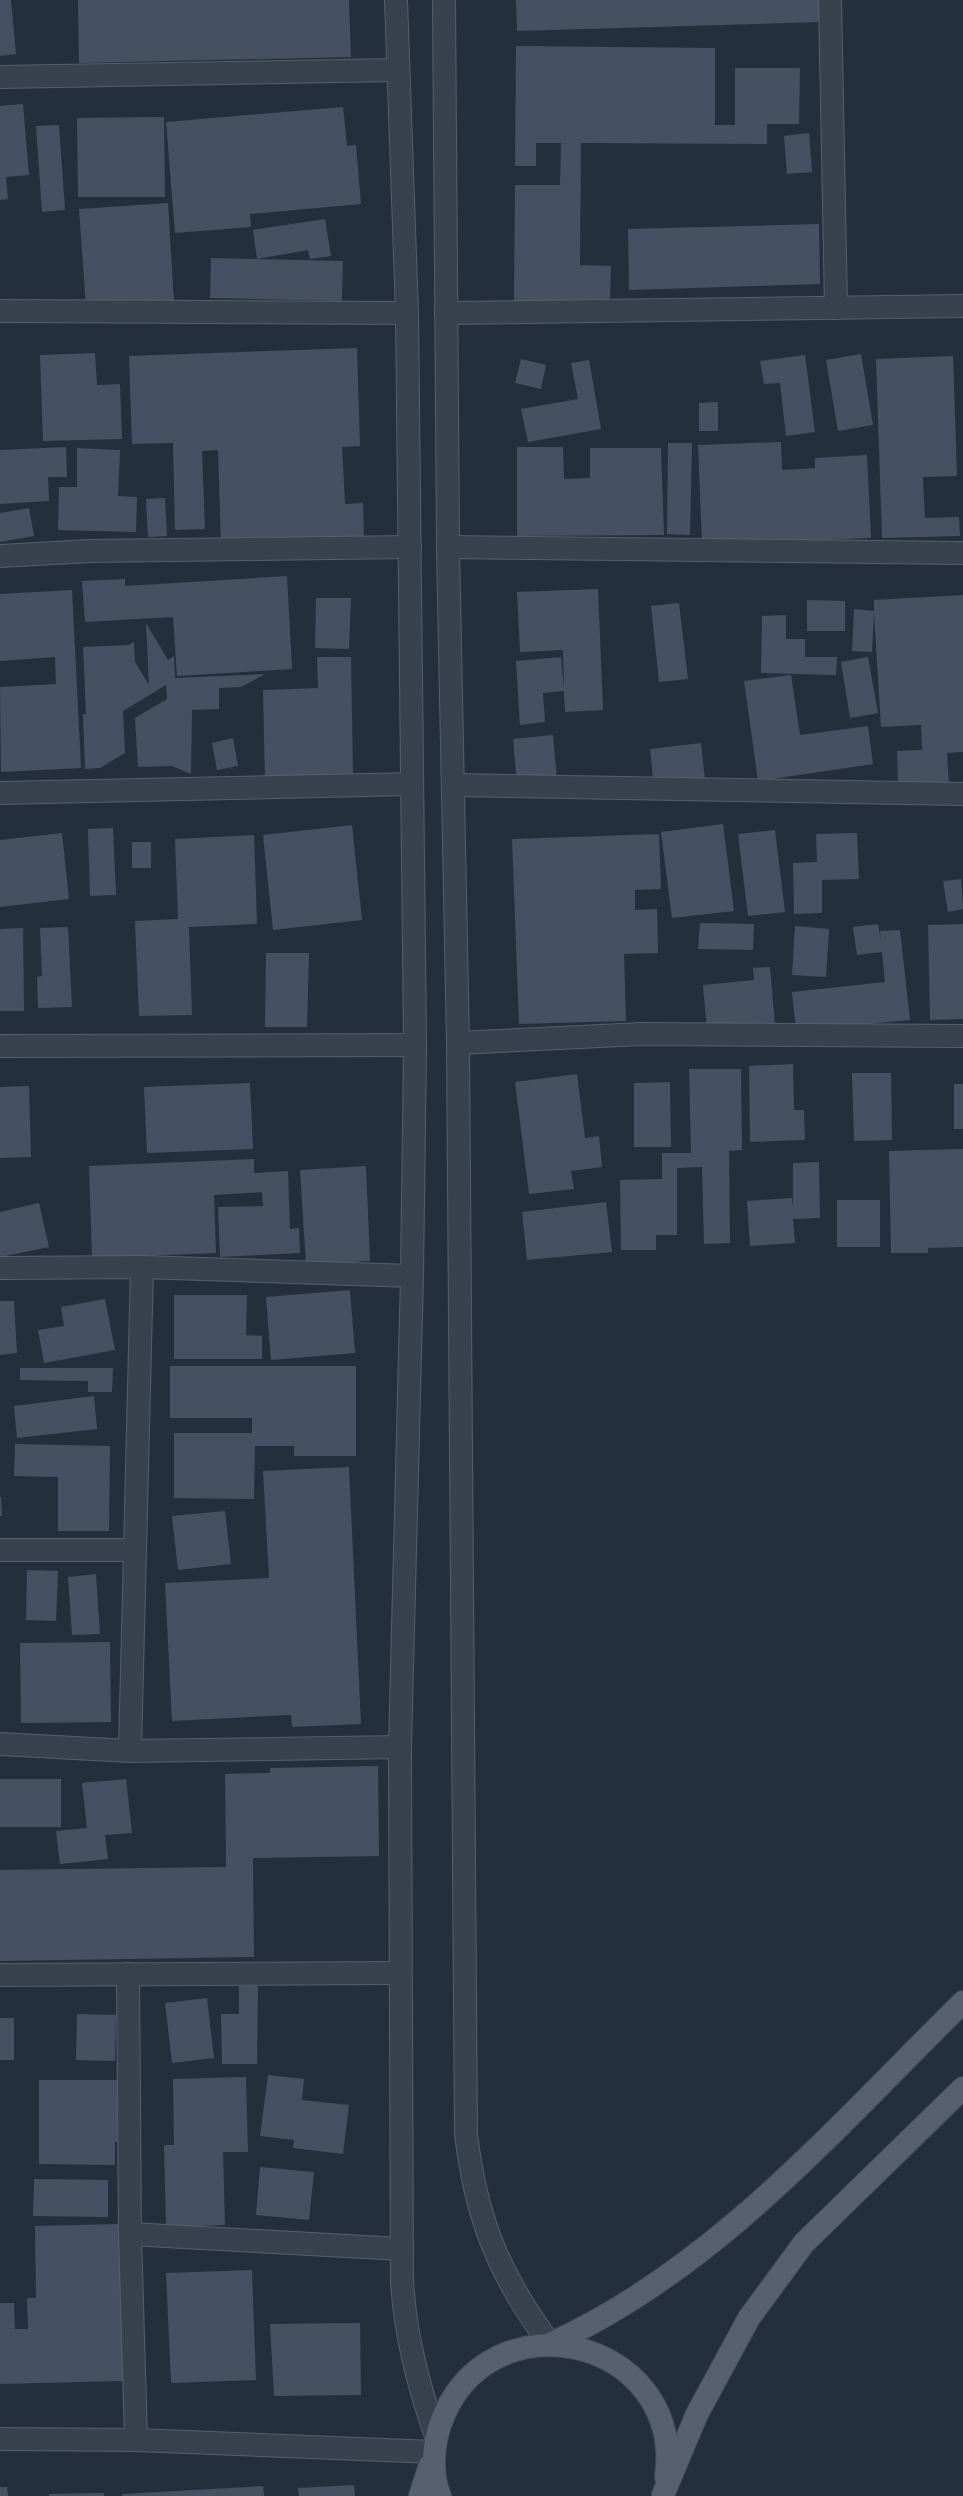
<svg xmlns="http://www.w3.org/2000/svg" width="963" height="2496" font-family="'Asap Condensed',sans-serif">
  <rect width="100%" height="100%" fill="#242f3e"/>
  <g fill="#455162">
    <path d="M0,0H11L16,54L0,56Z"/>
    <path d="M78,0H349L351,57L79,63Z"/>
    <path d="M516,0H819L820,22L517,31Z"/>
    <path d="M516,46L715,48V125H735V68H800L799,124H767V144L581,143L580,265L611,266L610,302L514,301L515,185H560L561,143H536V166H515Z"/>
    <path d="M23,104L29,175L6,177L8,199L0,200V106Z"/>
    <path d="M343,107L347,146L356,145L361,204L250,214L251,227L175,233L166,122Z"/>
    <path d="M164,117L165,197H78L77,118Z"/>
    <path d="M59,125L65,210L42,212L36,126Z"/>
    <path d="M809,133L812,172L787,174L784,136Z"/>
    <path d="M168,203L174,302L86,307L79,209Z"/>
    <path d="M325,219L331,256L310,259L308,250L257,259L253,230Z"/>
    <path d="M819,224L820,284L629,290L628,229Z"/>
    <path d="M211,258L343,261L342,301L210,298Z"/>
    <path d="M357,348L360,446L342,447L345,504L363,503L364,540L221,545L218,450L202,451L205,529L175,530L173,443L132,444L129,356Z"/>
    <path d="M95,353L97,385L120,384L122,439L43,441L40,355Z"/>
    <path d="M861,354L873,425L838,431L826,360Z"/>
    <path d="M805,355L815,432L786,436L780,383L764,384L760,361Z"/>
    <path d="M953,356L957,476L923,477L925,518L959,517L960,536L882,538L876,359Z"/>
    <path d="M521,359L546,365L541,389L515,383Z"/>
    <path d="M589,360L601,429L528,442L521,409L578,399L571,363Z"/>
    <path d="M718,402V431H699V403Z"/>
    <path d="M781,442L782,470L815,468V458L867,455L871,538L702,545L698,445Z"/>
    <path d="M668,443H692L690,535L667,534Z"/>
    <path d="M66,447L67,477H48L49,501L0,504V450Z"/>
    <path d="M517,447H563L564,479L590,478V448H661L664,535L517,536Z"/>
    <path d="M77,448L120,450L118,496L137,497L136,532L58,530L59,487H77Z"/>
    <path d="M165,498L167,536L148,537L146,499Z"/>
    <path d="M29,508L34,536L0,542V513Z"/>
    <path d="M287,576L292,669L177,676L173,617L85,622L82,581L125,579V586Z"/>
    <path d="M598,589L603,710L565,712L564,691L543,693L545,722L520,725L516,661L561,657L564,690L563,650L520,652L517,592Z"/>
    <path d="M72,590L81,768L1,772L0,687L56,684L55,657L0,661V594Z"/>
    <path d="M963,595V752L947,753L949,784L898,786L897,751L922,750L921,725L881,727L874,613L872,652L852,651L854,609L874,611V600Z"/>
    <path d="M316,598H351L349,649L315,648Z"/>
    <path d="M807,600L845,601V631H807Z"/>
    <path d="M679,603L688,679L659,682L651,606Z"/>
    <path d="M786,615V639H805V657H837L836,675L761,673L762,616Z"/>
    <path d="M146,623L168,660L174,656L175,678L265,674L241,687L219,688V709L192,710L191,774L172,766L138,767L135,718L167,699L166,685L123,711L125,753L100,768L85,769L83,714H86L83,647L129,645L134,642L135,662L149,685Z"/>
    <path d="M317,657H351L353,778L265,780L263,690L318,688Z"/>
    <path d="M868,657L878,713L850,718L841,662Z"/>
    <path d="M791,675L800,735L868,726L873,764L758,781L744,681Z"/>
    <path d="M553,735L557,780L517,784L513,739Z"/>
    <path d="M233,738L238,766L217,770L212,743Z"/>
    <path d="M701,743L705,781L654,787L650,749Z"/>
    <path d="M723,824L734,911L672,918L661,832Z"/>
    <path d="M352,825L362,920L273,930L263,835Z"/>
    <path d="M113,828L116,895L90,896L88,829Z"/>
    <path d="M775,830L785,912L748,916L738,834Z"/>
    <path d="M62,833L69,899L0,907V840Z"/>
    <path d="M857,833L859,879L822,880V913L794,914L793,863L817,862L816,834Z"/>
    <path d="M659,834L661,889L635,890V910L657,909L658,953L624,954L626,1021L519,1024L512,839Z"/>
    <path d="M254,835L257,924L189,927L192,1015L139,1016L135,921L178,919L175,839Z"/>
    <rect x="132" y="842" width="19" height="26"/>
    <path d="M961,879L963,909L948,912L943,881Z"/>
    <path d="M700,923L754,924L753,950L698,949Z"/>
    <path d="M878,924L881,941L880,931L900,930L910,1020L796,1031L792,992L885,982L882,952L857,955L853,927Z"/>
    <path d="M963,924V1019L930,1020L928,925Z"/>
    <path d="M795,926L829,929L826,977L792,975Z"/>
    <path d="M68,927L72,1007L38,1008L37,977L42,976L40,928Z"/>
    <path d="M23,928L24,1011H0V929Z"/>
    <path d="M266,953H309L307,1027H265Z"/>
    <path d="M770,967L775,1025L707,1031L703,985L754,980L753,968Z"/>
    <path d="M793,1064L794,1110H804L805,1140L750,1142L749,1066Z"/>
    <path d="M689,1069H741L742,1150L729,1151L730,1243L704,1244L702,1167L677,1168V1235H656V1250H621L620,1180L662,1179V1153H691Z"/>
    <path d="M852,1073H891L892,1140L854,1141Z"/>
    <path d="M577,1074L585,1138L599,1136L602,1167L571,1171L574,1189L529,1194L515,1082Z"/>
    <path d="M670,1082L671,1147H634V1083Z"/>
    <path d="M250,1083L253,1149L147,1153L144,1087Z"/>
    <rect x="954" y="1084" width="9" height="45"/>
    <path d="M29,1086L31,1157L0,1158V1087Z"/>
    <path d="M963,1149V1247L928,1248V1253H891L889,1151Z"/>
    <path d="M254,1159V1173L288,1171L290,1229L299,1228L300,1253L220,1257L218,1207L263,1206L262,1192L214,1195L216,1253L92,1258L89,1166Z"/>
    <path d="M819,1162L820,1218L793,1219L795,1243L750,1246L747,1201L792,1198L793,1209V1163Z"/>
    <path d="M366,1166L370,1261L306,1264L300,1170Z"/>
    <rect x="837" y="1200" width="43" height="47"/>
    <path d="M606,1202L612,1252L527,1260L522,1212Z"/>
    <path d="M39,1203L49,1247L0,1257V1212Z"/>
    <path d="M350,1290L355,1353L271,1360L266,1297Z"/>
    <path d="M174,1295H247L246,1335L262,1336V1359H174Z"/>
    <path d="M105,1299L115,1350L44,1363L38,1330L64,1326L61,1307Z"/>
    <path d="M0,1301H14L17,1353L0,1355Z"/>
    <path d="M170,1366H356V1456H294V1446H255L254,1499L174,1498V1433H252V1418H170Z"/>
    <path d="M20,1368H113L112,1392H88V1381L20,1380Z"/>
    <path d="M94,1396L97,1429L17,1438L14,1406Z"/>
    <path d="M15,1444L110,1446L109,1531H58V1477L14,1476Z"/>
    <path d="M349,1467L361,1724L292,1727L291,1715L172,1721L165,1583L269,1578L263,1471Z"/>
    <path d="M0,1497H1L2,1516H0Z"/>
    <path d="M225,1511L231,1564L178,1570L172,1516Z"/>
    <path d="M27,1570L58,1571L56,1621L26,1620Z"/>
    <path d="M96,1574L100,1634L72,1635L68,1577Z"/>
    <path d="M110,1642L111,1722L21,1723L20,1643Z"/>
    <path d="M378,1766L379,1856L253,1858L254,1957L0,1961V1870L226,1867L225,1774L270,1773V1768Z"/>
    <rect x="0" y="1779" width="61" height="48"/>
    <path d="M126,1779L132,1833L105,1835L108,1859L60,1864L56,1831L87,1828L82,1783Z"/>
    <path d="M239,1986H258L257,2064H222L221,2014H239Z"/>
    <path d="M207,1998L214,2058L172,2063L165,2003Z"/>
    <path d="M77,2014L116,2015L115,2061L76,2060Z"/>
    <rect x="0" y="2018" width="14" height="42"/>
    <path d="M268,2075L304,2079L302,2100L349,2105L343,2154L293,2148L294,2140L260,2136Z"/>
    <path d="M246,2077L248,2152H223L225,2225L166,2227L164,2145H174L173,2079Z"/>
    <path d="M39,2080H128L129,2142H115V2165L39,2164Z"/>
    <path d="M260,2167L314,2172L309,2220L256,2215Z"/>
    <path d="M34,2179L108,2180V2217L33,2216Z"/>
    <path d="M120,2224L123,2381L0,2384V2303H14L15,2329H28L27,2298H36L35,2226Z"/>
    <path d="M252,2270L256,2380L171,2383L166,2273Z"/>
    <path d="M360,2323L361,2395L274,2396L270,2324Z"/>
    <path d="M354,2485L355,2496H299L298,2488Z"/>
    <path d="M263,2486L264,2496H122V2494Z"/>
    <path d="M0,2487H7L8,2496H0Z"/>
    <path d="M104,2493V2496H49V2494Z"/>
  </g>
  <g fill="none" stroke-linecap="round" stroke-linejoin="round">
    <defs>
      <g id="minor">
        <path d="M396,0L407,313L415,1045L412,1276L400,1747L402,2281C405,2335 418,2385 436,2436"/>
        <path d="M444,0L448,547L458,1043L466,2134C476,2219 499,2275 550,2344"/>
        <path d="M830,0L836,308"/>
        <path d="M0,77L397,70"/>
        <path d="M0,311L407,313"/>
        <path d="M446,313L963,306"/>
        <path d="M448,547L963,553"/>
        <path d="M0,556L90,551L410,547"/>
        <path d="M453,785L963,794"/>
        <path d="M0,793L411,784"/>
        <path d="M458,1043L641,1034L963,1036"/>
        <path d="M0,1046L415,1045"/>
        <path d="M0,1268L142,1267L412,1276"/>
        <path d="M0,1550H134"/>
        <path d="M0,1744L130,1751L400,1747"/>
        <path d="M130,1751L142,1267"/>
        <path d="M128,1974L130,2234L136,2440"/>
        <path d="M0,1975L400,1973"/>
        <path d="M130,2234L401,2249"/>
        <path d="M0,2439L136,2440L434,2452"/>
      </g>
      <g id="major">
        <path d="M550,2344C715,2269 836,2127 963,2002"/>
        <path d="M663,2495L697,2414L749,2318L804,2243L963,2088"/>
        <path d="M420,2496L430,2465"/>
        <path d="M440,2496C431,2475 433,2446 440,2425C487,2291 685,2338 666,2477"/>
      </g>
    </defs>
    <use href="#minor" stroke="#565f6c" stroke-width="24"/>
    <use href="#major" stroke="#414a57" stroke-width="24"/>
    <use href="#minor" stroke="#38414e" stroke-width="22"/>
    <use href="#major" stroke="#56606e" stroke-width="22"/>
  </g>
</svg>
